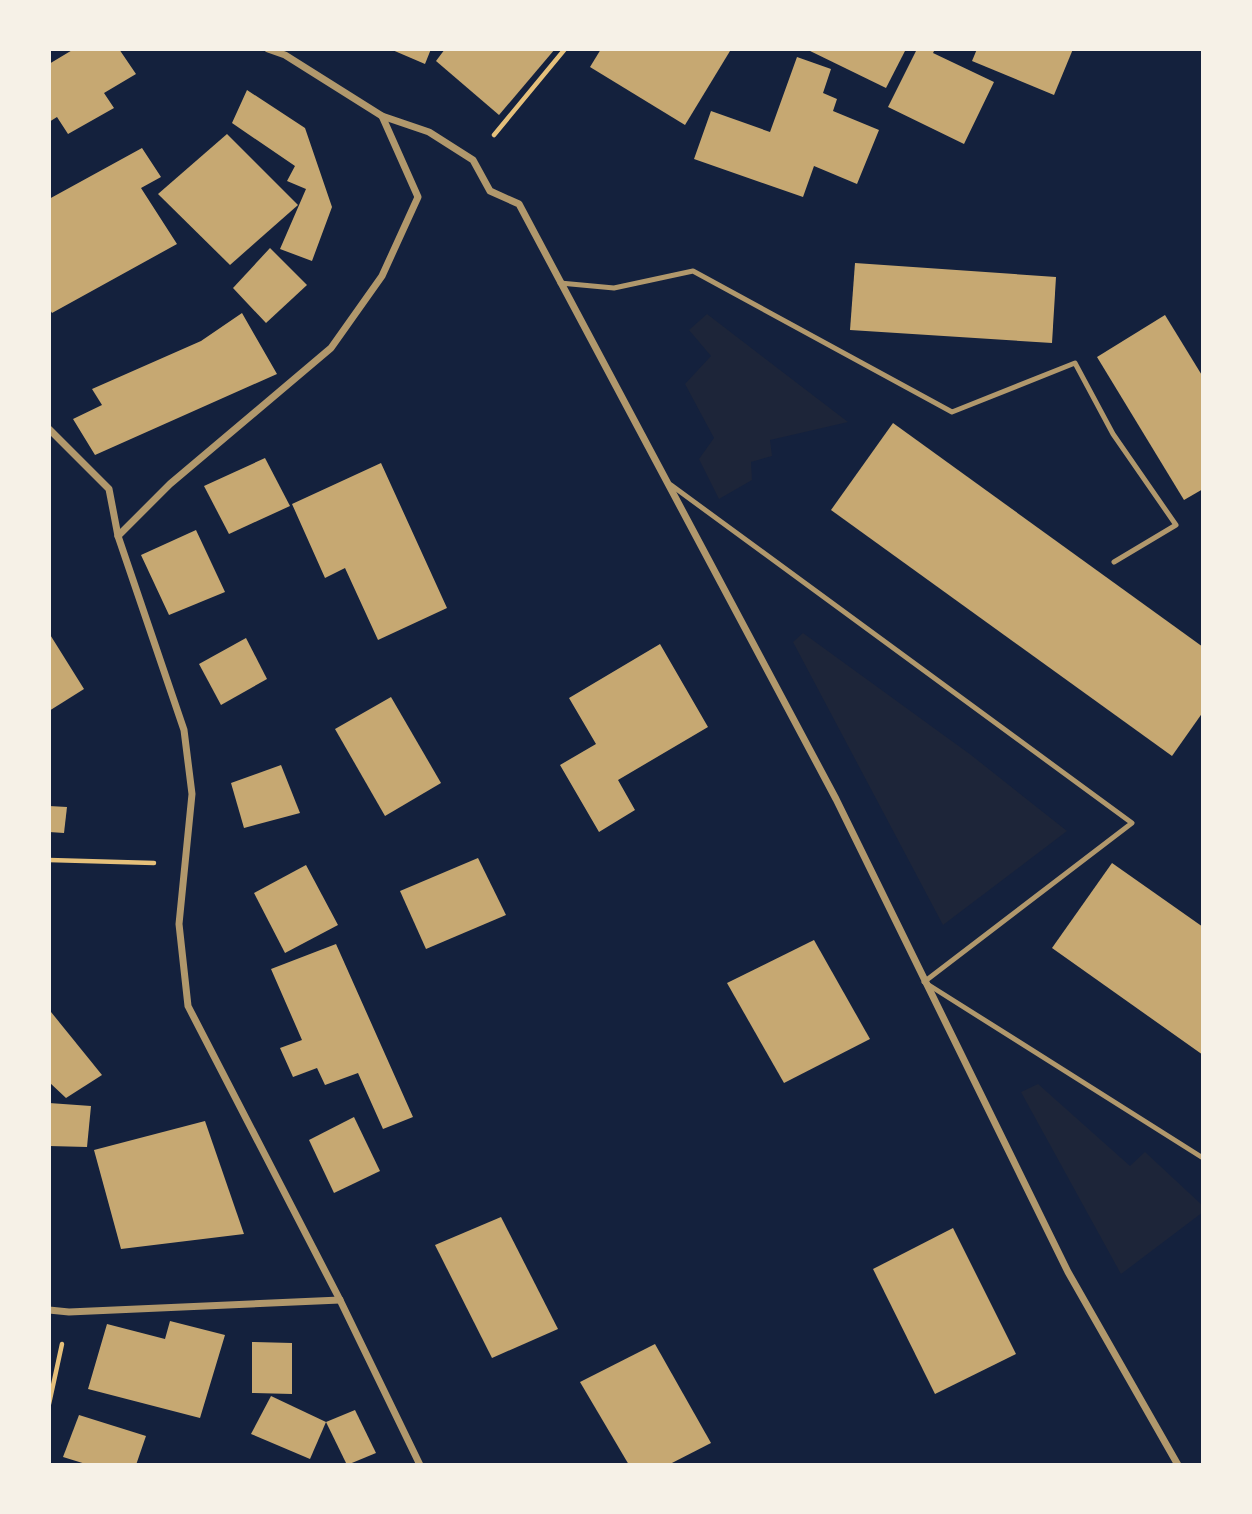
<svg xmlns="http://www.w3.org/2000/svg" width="1252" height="1514" font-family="'Fira Sans',sans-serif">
  <rect width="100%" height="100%" fill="#14213d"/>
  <g fill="#1d2539">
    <path d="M707,314L848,422L770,440L772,456L751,462L752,480L719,499L699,459L714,438L685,384L711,356L689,330Z"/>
    <path d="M803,633L971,755L1067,831L943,925L793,642Z"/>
    <path d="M1038,1084L1130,1166L1145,1152L1203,1206V1212L1121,1274L1021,1092Z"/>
  </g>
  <g fill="#c6a872">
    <path d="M74,49H119L136,74L104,93L114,108L68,134L57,117L49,122V64Z"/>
    <path d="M390,49H431L425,64Z"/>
    <path d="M445,49H555L499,115L436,61Z"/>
    <path d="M601,49H727L730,51L685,125L590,67Z"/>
    <path d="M806,49H906L886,88Z"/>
    <path d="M917,49H935L933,53L994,82L964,144L888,107Z"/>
    <path d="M977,49H1073L1054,95L972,61Z"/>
    <path d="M797,57L831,69L823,93L837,99L833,111L879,130L857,184L814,166L803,197L694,159L711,111L770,132Z"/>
    <path d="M247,90L305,128L332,207L312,261L280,249L306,189L287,181L295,166L232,123Z"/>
    <path d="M227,134L298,205L230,265L158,194Z"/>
    <path d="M142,148L161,177L141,188L177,244L52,313L49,308V199Z"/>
    <path d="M270,248L307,285L266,323L233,288Z"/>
    <path d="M855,263L1056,277L1052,343L850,330Z"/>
    <path d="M242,313L277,374L95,455L73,419L102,405L92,389L201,341Z"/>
    <path d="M1165,315L1203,377V489L1184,500L1097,357Z"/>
    <path d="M893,423L1203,647V712L1172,756L831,510Z"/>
    <path d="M265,458L290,506L229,534L204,486Z"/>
    <path d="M381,463L447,608L378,640L345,568L325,578L292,504Z"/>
    <path d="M196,530L225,592L169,615L141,555Z"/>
    <path d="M49,633L84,689L49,711Z"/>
    <path d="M246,638L267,679L221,705L199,664Z"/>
    <path d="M660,644L708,727L618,780L635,810L599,832L560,765L596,744L569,698Z"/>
    <path d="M391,697L441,783L385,816L335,729Z"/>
    <path d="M281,765L300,813L244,828L231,783Z"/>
    <path d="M49,806L67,807L64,833L49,832Z"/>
    <path d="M478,858L506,915L426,949L400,891Z"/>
    <path d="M1112,863L1203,927V1055L1052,948Z"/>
    <path d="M306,865L338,925L285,953L254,893Z"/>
    <path d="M814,940L870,1039L784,1083L727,983Z"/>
    <path d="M336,944L413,1117L383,1129L358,1073L325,1085L317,1068L293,1077L280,1048L302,1040L271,969Z"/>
    <path d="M51,1012L102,1075L66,1098L49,1082Z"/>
    <path d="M49,1103L91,1106L87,1147L49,1146Z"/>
    <path d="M354,1117L380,1171L334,1193L309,1140Z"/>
    <path d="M205,1121L244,1234L121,1249L94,1150Z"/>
    <path d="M501,1217L558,1329L492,1358L435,1245Z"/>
    <path d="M953,1228L1016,1354L935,1394L873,1269Z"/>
    <path d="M170,1321L225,1335L200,1418L88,1389L107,1324L165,1339Z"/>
    <path d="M252,1342L292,1343V1394L252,1393Z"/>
    <path d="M655,1344L711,1443L668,1465H629L580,1382Z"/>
    <path d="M271,1396L326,1422L310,1459L251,1434Z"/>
    <path d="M355,1410L376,1453L347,1465L326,1422Z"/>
    <path d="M79,1415L146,1436L136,1465H89L63,1457Z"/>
  </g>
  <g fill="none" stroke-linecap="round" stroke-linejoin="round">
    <g stroke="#e5c07b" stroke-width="4.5">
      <path d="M494,135L565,49"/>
      <path d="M49,860L154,863"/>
      <path d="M49,1404L62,1344"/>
    </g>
    <g stroke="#b1986c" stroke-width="5">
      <path d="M560,283L614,288L693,271L952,412L1075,363L1113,434L1176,525L1114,562"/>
      <path d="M671,485L1132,823L924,982L1203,1158"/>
    </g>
    <g stroke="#b1986c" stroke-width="7">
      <path d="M382,116L429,132L473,160L490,191L519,204L836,799L1068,1272L1178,1465"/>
      <path d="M49,429L109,489L118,536L184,730L192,794L179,924L188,1006L340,1300L420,1465"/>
      <path d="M118,536L170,484L331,348L382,276L418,197L382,116L285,55L268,49"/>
      <path d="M49,1310L69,1312L340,1300"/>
    </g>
  </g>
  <rect width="1252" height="1514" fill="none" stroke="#f6f1e7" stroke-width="102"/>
</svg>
